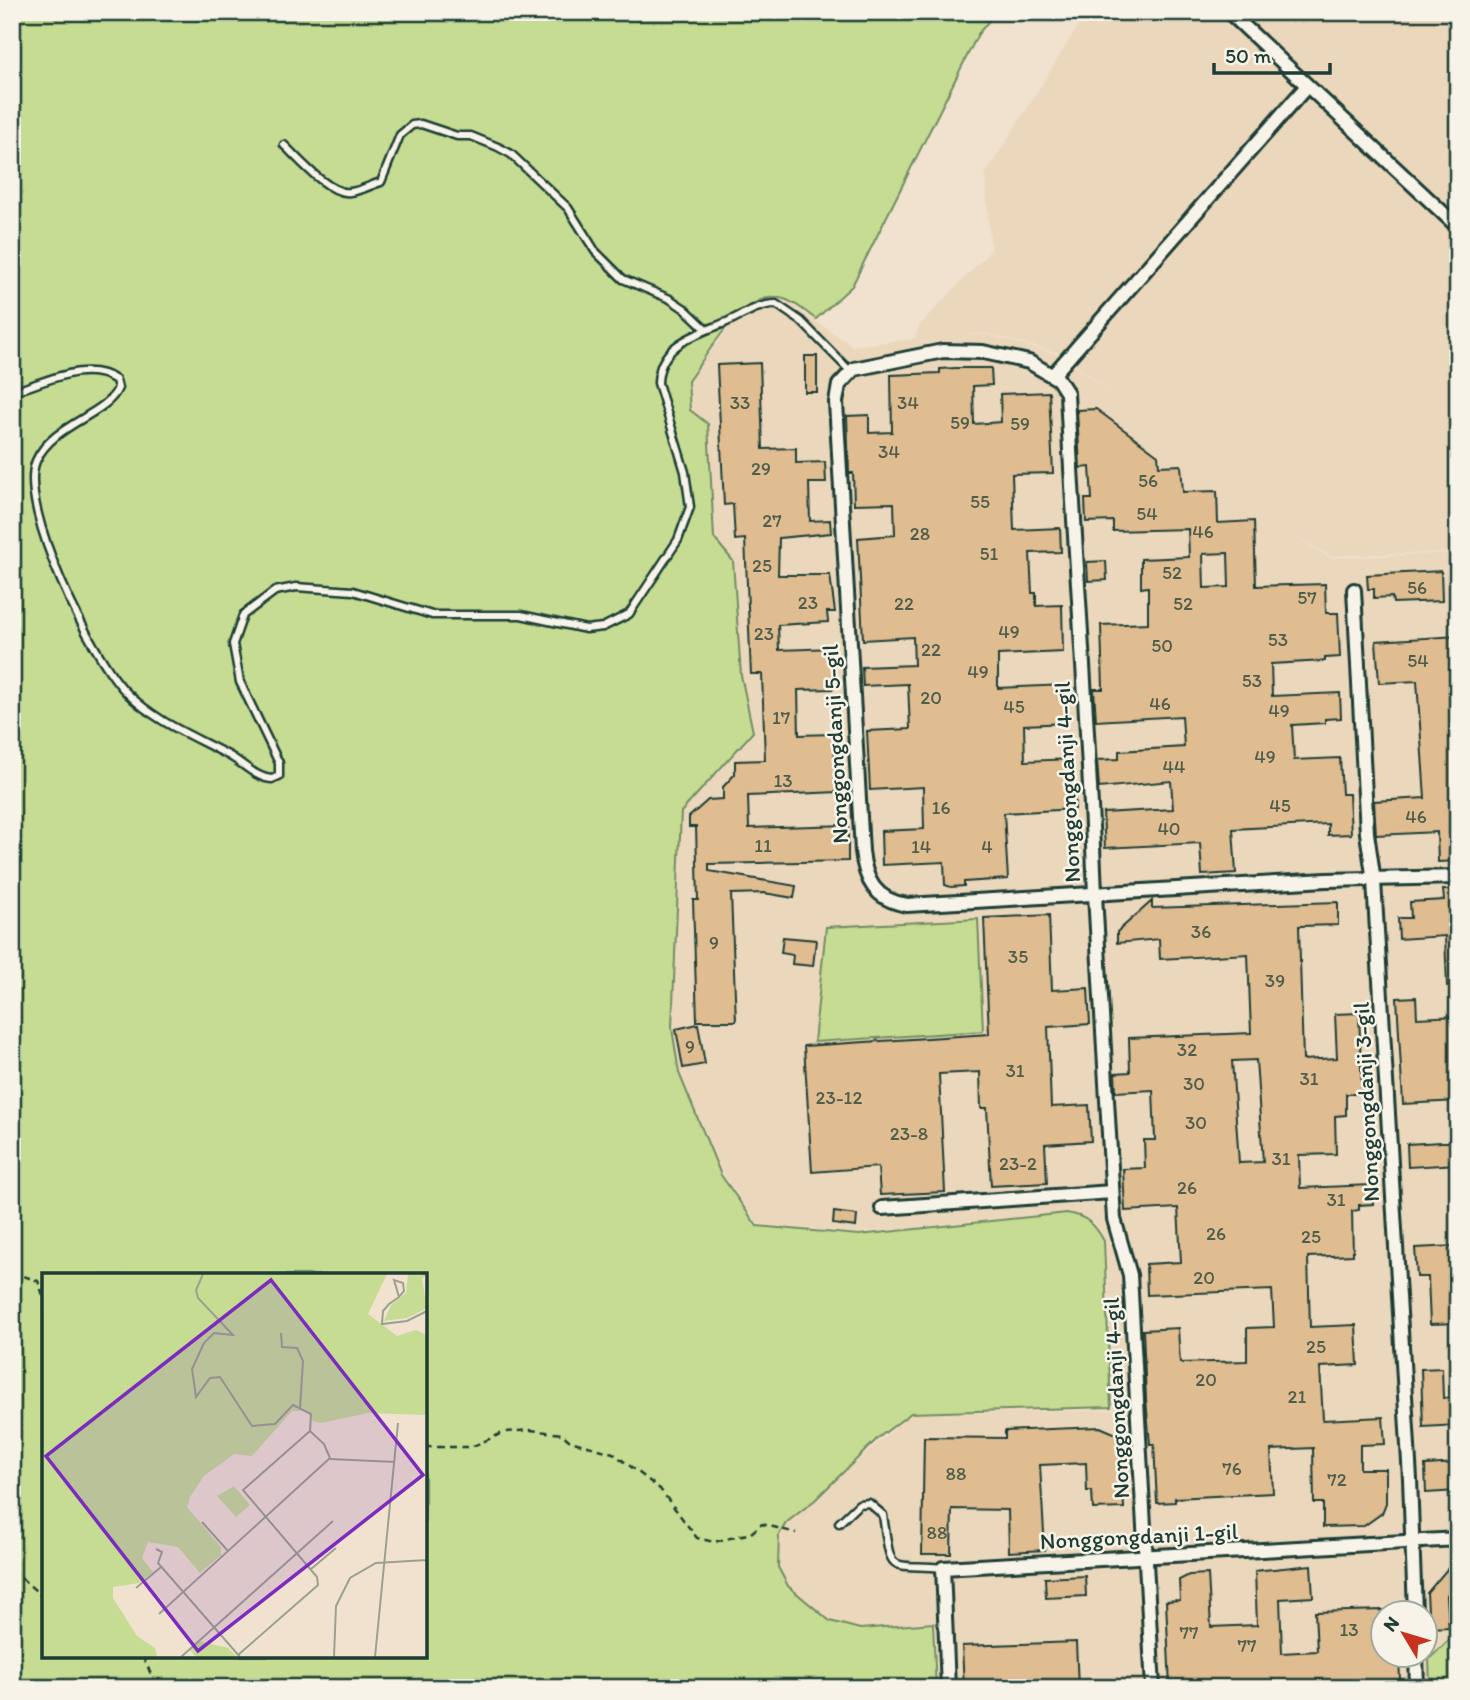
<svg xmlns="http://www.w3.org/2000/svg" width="1470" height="1700" font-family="Itim,sans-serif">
  <rect width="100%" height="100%" fill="#f0e2ce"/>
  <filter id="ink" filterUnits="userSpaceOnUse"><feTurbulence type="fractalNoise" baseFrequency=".0143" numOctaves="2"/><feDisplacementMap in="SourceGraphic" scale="14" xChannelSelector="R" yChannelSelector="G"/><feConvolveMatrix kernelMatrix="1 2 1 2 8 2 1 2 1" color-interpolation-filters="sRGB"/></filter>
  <g filter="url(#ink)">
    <path fill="#ebd7bc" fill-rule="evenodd" d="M1087,12H1458V552L1330,556L1291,534L1330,558L1458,553V1630L1428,1659L1429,1688H938L934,1622L861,1628L831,1620L788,1586L778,1567L780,1536L786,1523L911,1414L1114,1410L1106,1241L1093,1222L1078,1214L1067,1212L858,1233L758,1224L723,1174L680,1072L673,1028L682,812L754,733L742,675L734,561L714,539L708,424L691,410L688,381L744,308L765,298L785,300L852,346L915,339L919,326L991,250L985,175ZM985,333L1058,353L1131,406L1057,354L985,334L959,335ZM1382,1612H1424V1654H1382Z"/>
    <g fill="#c5dc92" stroke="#728c63" stroke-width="2" fill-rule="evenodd">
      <path d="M12,12H996L978,34L852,286L816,319C807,313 795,302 784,299C743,287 709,353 688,381L690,410L708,424L714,538L733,561L741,675L753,732L681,812L672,1028L679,1073L721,1175L757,1226L859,1235L1067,1213C1086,1216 1095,1224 1104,1241L1111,1407L911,1413L878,1438L815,1500L786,1523L779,1535L778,1567L788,1586L830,1621L860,1629L933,1623L936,1688H12ZM44,1275H425V1656H44Z"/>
      <path d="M978,919L983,1031L814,1042L826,927Z"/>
      <path d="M1458,1631V1688H1430L1429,1659Z"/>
    </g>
    <g fill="#e0bc91" stroke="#1f3d34" stroke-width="2" fill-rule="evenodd">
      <rect x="805" y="356" width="12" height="36"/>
      <path d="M760,363L763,449L796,448V463L825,462L826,483H809L810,521L830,520L831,533L779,538L778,575H830L835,612H827L828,622L778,625L779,650L834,648L833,689L798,690L799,735L833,734L838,792L748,796L749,828L848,825V861L709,864V871L796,886L794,898L764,893L731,894L736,1021H697L693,900H698L696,827H689V817L708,800L723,799V787L735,774V761L765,760L762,674H751L745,539L735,540L733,504L724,505L717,365Z"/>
      <path d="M956,368H991L992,385L973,386L974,424L1001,422L1000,394L1049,392L1053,473L1012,474L1014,530L1060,528L1061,552L1030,553L1032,593H1036V606L1062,605L1063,652L998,655V688L1066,685L1067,723L1024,725L1025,761L1072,759L1075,809L1004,813L1008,879L964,882V886L951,887L945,885L944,862L882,865L881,831L924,829L923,787L870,790L867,731L910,729L908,684L863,686L862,667L914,665L913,637L863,640L858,538L895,535L894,503L854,504L853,473H849L847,416L869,415V433L892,432L891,375L940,373V369Z"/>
      <path d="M1096,409L1158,455L1159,466L1181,465L1183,492L1217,491L1218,523L1254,521L1256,586L1325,584L1326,613H1338L1340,657L1325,658V661L1271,664L1272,696L1340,693L1341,718L1325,719V723L1292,725L1294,760L1340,758L1342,794H1349L1351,834L1328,835V824L1233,829L1236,873L1202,875L1200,843L1105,848L1103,813L1173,809L1171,781L1099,788L1097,760L1119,759V751L1184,747L1182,716L1096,721L1094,689H1103L1101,625L1148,623V587L1141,588V559L1189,557L1188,529L1113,531V521L1086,522L1085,499H1092L1090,467L1080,468L1077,410ZM1228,553L1229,587L1204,588L1203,554Z"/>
      <path d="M1106,561L1107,580L1088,581L1087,562Z"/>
      <path d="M1441,571L1442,601L1393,603L1392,597L1374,598V589H1368L1367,575Z"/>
      <path d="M1458,636V861L1438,862L1437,832L1376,835L1374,801L1425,798L1417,681L1379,683L1376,641Z"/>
      <path d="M1443,890H1458V986H1447L1445,936L1399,939L1398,918H1411L1410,902L1444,900Z"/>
      <path d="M1152,901V908L1338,902V925L1299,926L1303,1060L1337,1058L1335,1014L1359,1013L1362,1094H1346V1115L1335,1116L1336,1154L1299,1155L1300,1188L1372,1185L1373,1204L1359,1205V1210L1352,1211L1353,1255L1308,1257L1310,1327L1356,1325L1358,1365L1320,1367L1323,1420L1383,1417L1385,1444L1360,1445V1469H1386V1503L1382,1513L1364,1526L1323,1527V1503H1314L1313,1448L1271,1450L1273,1493L1175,1498V1502L1157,1503L1154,1444H1150L1146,1399L1143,1330L1178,1328L1180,1363L1247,1361V1328L1274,1327L1272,1290L1147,1295L1146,1264L1181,1262L1178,1208L1125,1211L1123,1169L1145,1168L1144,1140H1155L1153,1090L1116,1092L1115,1073L1130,1072L1129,1038L1251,1033L1248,954L1160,959L1159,939L1117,943V932ZM1256,1060L1263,1162L1239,1163L1232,1061Z"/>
      <path d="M1049,915L1052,990L1088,988L1090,1024L1048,1027L1051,1107L1089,1105L1091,1141L1045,1144L1047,1183L991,1186L987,1108H981L980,1072L939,1074L945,1192L880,1195L878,1167L812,1172L804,1046L989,1034L984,918Z"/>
      <path d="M783,937L816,940L813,966L792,964L793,955L781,953Z"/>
      <path d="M1416,997L1417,1018L1458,1016V1101L1403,1104L1397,998Z"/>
      <path d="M698,1024L705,1064L683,1068L676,1029Z"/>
      <path d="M1442,1142H1458V1164L1408,1167L1407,1144Z"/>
      <path d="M834,1212L857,1215L856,1227L833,1224Z"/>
      <path d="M1455,1246L1458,1323L1430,1324L1428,1277H1417L1415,1248Z"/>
      <path d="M1442,1368L1443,1398L1458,1397V1425L1423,1427L1421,1369Z"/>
      <path d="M1100,1427L1121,1436L1124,1508L1093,1509L1092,1491H1087L1086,1463L1040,1465L1045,1550L1009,1552L1008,1510L952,1509L951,1554H922L924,1437L1005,1438V1431Z"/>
      <path d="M1458,1463V1491L1426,1493L1425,1465Z"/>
      <path d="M1458,1556V1582L1447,1595L1449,1627L1429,1628L1427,1593Z"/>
      <path d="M1311,1565L1313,1597L1280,1599L1282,1653L1317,1651L1315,1612L1382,1610V1655H1399L1400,1680L1342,1684V1688H1170L1166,1601L1180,1600L1179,1580L1189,1575L1208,1574L1211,1627L1257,1625L1255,1571Z"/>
      <path d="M1085,1576L1086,1596L1046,1598L1045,1578Z"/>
      <path d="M1076,1642L1078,1688H964L962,1646Z"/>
    </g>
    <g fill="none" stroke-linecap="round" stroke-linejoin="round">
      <defs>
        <g id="service">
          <path d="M284,145C298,158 330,196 350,192C360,191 371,185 381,182L400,135L412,125L421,124L457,136H471L498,147L511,154L568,208L595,251L623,279L670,299L685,309L706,329"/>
          <path d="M12,392C44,383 86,359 116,380L118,388C107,415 52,424 36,461C17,507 93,660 127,693C156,722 191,735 226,754C241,761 255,778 272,779L279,776V763L240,682L233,644L243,615L275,591L296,587L353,591L432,615H521L586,629L603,627L629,614L678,540L690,507L685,472L658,383C659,342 700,334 729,321C744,314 759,304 776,304L801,321L850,371"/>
          <path d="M839,1523L859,1504L869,1503L883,1515C892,1577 887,1563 943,1568"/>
        </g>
        <g id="minor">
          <path d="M1229,12L1458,227"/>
          <path d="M1053,375L1307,86"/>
          <path d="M1354,590L1367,833L1374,881L1410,1479L1415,1612"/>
          <path d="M882,1208L1112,1192"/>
          <path d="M1416,1654L1417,1688"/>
          <path d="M948,1688L943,1568L1458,1539"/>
          <path d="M1153,1688L1130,1275L1114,1219L1095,895C1089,728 1075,560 1067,393L1058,379L1029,362L983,352L943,351L854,369L839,385L836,402L862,851C865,880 875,900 907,905L1326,880L1458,877"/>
        </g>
      </defs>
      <use href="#service" stroke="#1f3d34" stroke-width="11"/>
      <use href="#minor" stroke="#1f3d34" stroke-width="18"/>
      <g stroke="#1f3d34" stroke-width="2.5" stroke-dasharray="7 5" stroke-linecap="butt">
        <path d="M12,1272L38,1281L44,1298"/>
        <path d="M425,1447H471L505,1432L531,1430L562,1434L570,1441L613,1453L660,1489L697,1538L714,1542L751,1533L762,1524L796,1533"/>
        <path d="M12,1570L44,1598"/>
        <path d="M143,1656L157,1688"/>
      </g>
      <use href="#service" stroke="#f7f3e8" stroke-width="6"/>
      <use href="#minor" stroke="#f7f3e8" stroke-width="12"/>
    </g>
  </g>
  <g text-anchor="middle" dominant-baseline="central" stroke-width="5" stroke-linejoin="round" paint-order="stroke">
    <g font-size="19" fill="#4f5d4b">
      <text x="740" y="402">33</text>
      <text x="908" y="402">34</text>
      <text x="960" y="422">59</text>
      <text x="1020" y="423">59</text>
      <text x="889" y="451">34</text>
      <text x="761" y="468">29</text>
      <text x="1148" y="480">56</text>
      <text x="980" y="501">55</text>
      <text x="1147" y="513">54</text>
      <text x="772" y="520">27</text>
      <text x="1203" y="531">46</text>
      <text x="920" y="533">28</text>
      <text x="989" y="553">51</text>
      <text x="762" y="565">25</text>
      <text x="1172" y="572">52</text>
      <text x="1417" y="587">56</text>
      <text x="1307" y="597">57</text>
      <text x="808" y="602">23</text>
      <text x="904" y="603">22</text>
      <text x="1183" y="603">52</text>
      <text x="1009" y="631">49</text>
      <text x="764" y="633">23</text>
      <text x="1278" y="639">53</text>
      <text x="1162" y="645">50</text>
      <text x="931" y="649">22</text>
      <text x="1418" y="660">54</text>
      <text x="978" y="671">49</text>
      <text x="1252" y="680">53</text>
      <text x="931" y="697">20</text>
      <text x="1160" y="703">46</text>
      <text x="1014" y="706">45</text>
      <text x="1279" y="710">49</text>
      <text x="781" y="717">17</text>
      <text x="1265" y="756">49</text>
      <text x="1174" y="766">44</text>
      <text x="783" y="780">13</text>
      <text x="1280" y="805">45</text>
      <text x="941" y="807">16</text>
      <text x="1416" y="816">46</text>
      <text x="1169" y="828">40</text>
      <text x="763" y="845">11</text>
      <text x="921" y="846">14</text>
      <text x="987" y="846">4</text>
      <text x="1201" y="931">36</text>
      <text x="714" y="942">9</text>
      <text x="1018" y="956">35</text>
      <text x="1275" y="980">39</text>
      <text x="690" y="1046">9</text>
      <text x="1187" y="1049">32</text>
      <text x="1015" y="1070">31</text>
      <text x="1309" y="1078">31</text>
      <text x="1194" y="1083">30</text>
      <text x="839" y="1097">23-12</text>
      <text x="1196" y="1122">30</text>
      <text x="909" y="1133">23-8</text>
      <text x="1281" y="1158">31</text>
      <text x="1018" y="1163">23-2</text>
      <text x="1187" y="1187">26</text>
      <text x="1336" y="1199">31</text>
      <text x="1216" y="1233">26</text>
      <text x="1311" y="1236">25</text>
      <text x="1204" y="1277">20</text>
      <text x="1316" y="1346">25</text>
      <text x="1206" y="1379">20</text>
      <text x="1297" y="1396">21</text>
      <text x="1232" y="1468">76</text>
      <text x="956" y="1473">88</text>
      <text x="1337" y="1479">72</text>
      <text x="937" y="1532">88</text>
      <text x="1349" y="1629">13</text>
      <text x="1189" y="1632">77</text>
      <text x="1247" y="1645">77</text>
    </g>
    <g font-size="23" fill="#1f3d34" stroke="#f7f3e8">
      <text transform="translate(835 744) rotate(-93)">Nonggongdanji 5-gil</text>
      <text transform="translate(1067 782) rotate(-93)">Nonggongdanji 4-gil</text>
      <text transform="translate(1366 1102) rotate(-93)">Nonggongdanji 3-gil</text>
      <text transform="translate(1116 1398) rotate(-93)">Nonggongdanji 4-gil</text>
      <text transform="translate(1139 1536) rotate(-3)">Nonggongdanji 1-gil</text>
    </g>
  </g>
  <g transform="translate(42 1273)">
    <rect width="385" height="385" fill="#f0e2ce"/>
    <path d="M0,1H345L326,41L355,63L374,57L385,62V142L326,140L279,150L271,148L265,138H250L210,183L192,181L162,203L148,224L145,234L179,274V282L158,300L136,274L106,269L100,285L111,299L97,310L71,314V325L95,363L113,375L115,384H0ZM366,1H385L380,6L385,35L365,45L342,48L349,32L364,20ZM192,213L208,232L194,244L175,223ZM157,368L186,375L195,384H154L148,377Z" fill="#c5dc92"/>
    <path fill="none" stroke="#9ca090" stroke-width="2" d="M161,1L154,17L156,25L191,62L172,60L162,70L150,96L154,124L168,105L178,104L210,153L233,151L251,132L269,141L268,158M357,24L352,7L361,10L362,18L357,24L347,31L341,38L340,51L365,48L385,38M239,60L240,74L255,75L261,88L258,135M268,158L282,171L288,185M288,186L353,189M385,238V304M160,249L186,278M114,276L120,279L116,290L198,384M269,296L294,275M94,315L119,294M117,341L288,185M196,382L276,312L275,304L201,217L268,158M139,384L291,248M292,384L294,333L308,305L334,290L385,287M333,384L356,150"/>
    <path fill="#7b2cbf" fill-opacity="0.15" stroke="#7b2cbf" stroke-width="3.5" d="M229,7L381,202L156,378L4,183Z"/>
    <rect width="385" height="385" fill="none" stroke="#1f3d34" stroke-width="3.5"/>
  </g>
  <rect width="1470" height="1700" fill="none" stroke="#f7f3e8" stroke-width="42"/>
  <rect x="21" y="21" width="1428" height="1658" fill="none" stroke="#1f3d34" stroke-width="2.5" filter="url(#ink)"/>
  <g transform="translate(1404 1634) rotate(308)"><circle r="33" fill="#f7f3e8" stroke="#a1aaa0" stroke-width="2"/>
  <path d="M0-5L12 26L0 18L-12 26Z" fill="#c8321e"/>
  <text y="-10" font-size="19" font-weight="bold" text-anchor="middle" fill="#1f3d34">N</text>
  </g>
  <path d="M1214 63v10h116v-10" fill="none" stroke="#1f3d34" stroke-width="3.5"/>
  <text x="1225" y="63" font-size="21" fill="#1f3d34" stroke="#f7f3e8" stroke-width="5" paint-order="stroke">50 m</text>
</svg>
